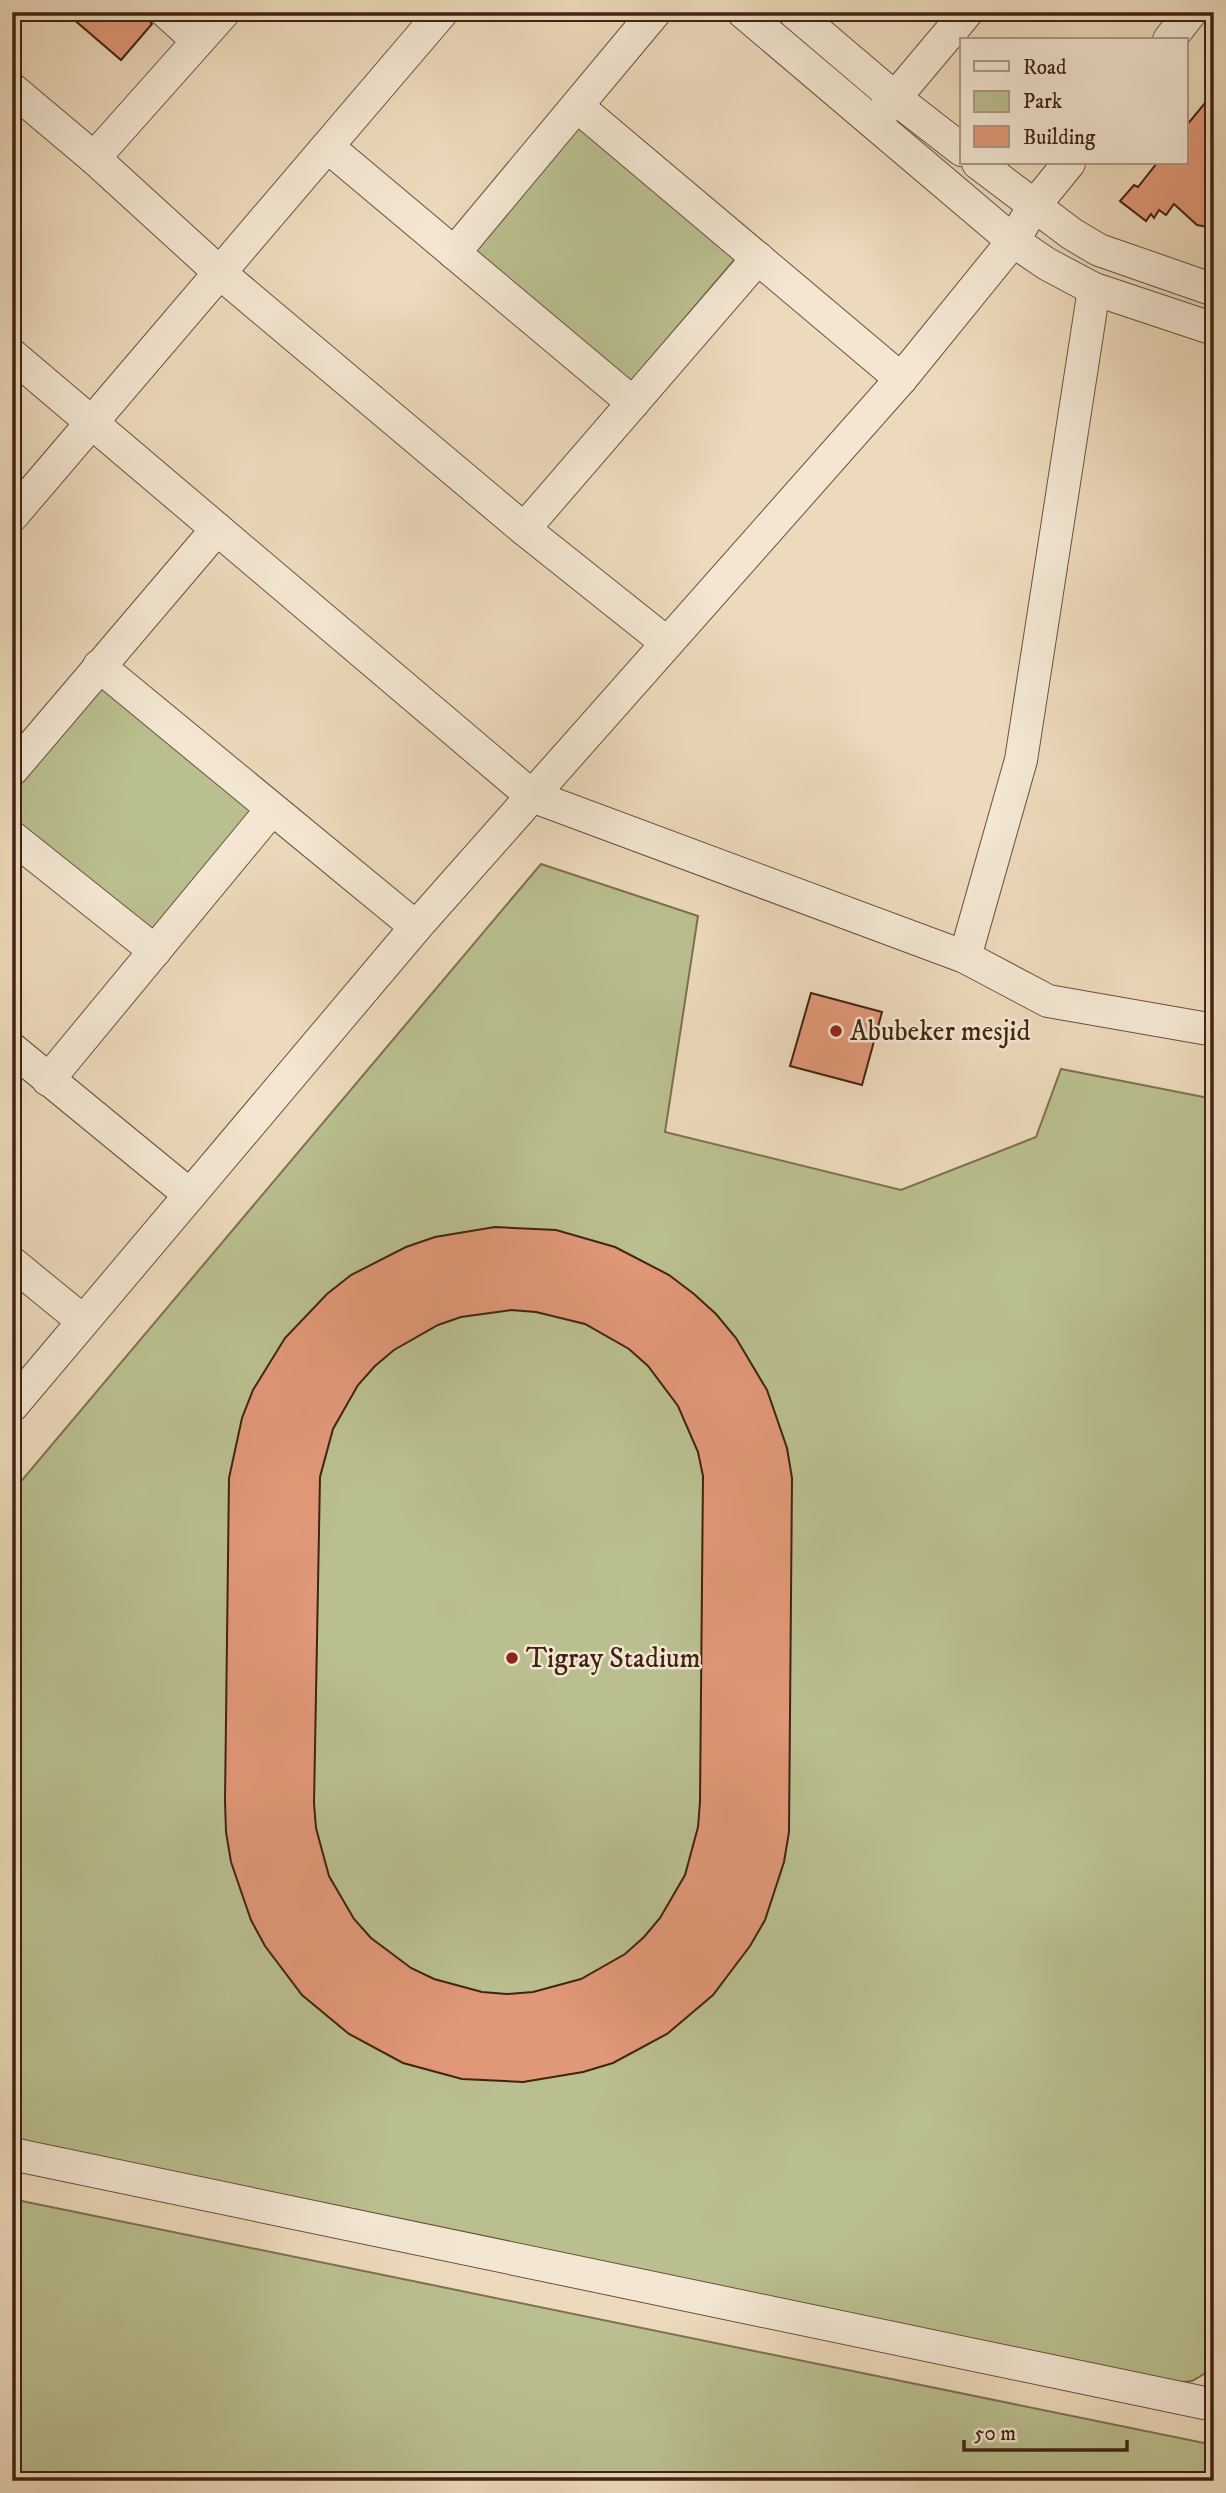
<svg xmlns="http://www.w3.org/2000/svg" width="1226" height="2493" font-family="'IM FELL DW Pica',serif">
  <rect width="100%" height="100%" fill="#eddabc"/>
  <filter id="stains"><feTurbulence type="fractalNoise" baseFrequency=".00286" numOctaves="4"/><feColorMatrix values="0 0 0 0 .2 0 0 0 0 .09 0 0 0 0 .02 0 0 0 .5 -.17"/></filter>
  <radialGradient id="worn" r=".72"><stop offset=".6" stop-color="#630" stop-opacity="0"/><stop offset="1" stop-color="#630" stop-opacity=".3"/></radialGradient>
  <g fill="#babf8f" stroke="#7d7150" stroke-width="2">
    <path d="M578,125L736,258L629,384L471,251Z"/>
    <path d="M100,686L254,812L152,934L12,819V792Z"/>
    <path d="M541,864L698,916L665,1132L901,1190L1036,1137L1061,1069L1214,1099V2368L1192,2381L1173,2383L12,2139V1492Z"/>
    <path d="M12,2199L1214,2445V2481H12Z"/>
  </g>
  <g fill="#e19878" stroke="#402312" stroke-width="2" fill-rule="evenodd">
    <path d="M65,12H143L152,24L121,60Z"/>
    <path d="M1214,92V228L1197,225L1174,204L1166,215L1159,210L1154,218L1151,214L1146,221L1120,201L1134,185L1138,187L1157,163H1186V126Z"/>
    <path d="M811,993L882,1012L862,1085L790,1066Z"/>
    <path d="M495,1227L556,1230L615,1247L669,1275L694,1294L716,1314L736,1338L767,1390L787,1448L792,1478L789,1832L784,1862L765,1920L750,1946L713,1995L667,2034L613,2063L583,2072L523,2082L462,2079L403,2063L349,2034L302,1995L265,1946L251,1920L231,1862L226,1832L225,1801L229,1478L242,1418L253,1390L285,1338L327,1294L351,1275L406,1247L435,1237ZM511,1310L536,1312L585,1324L629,1349L648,1366L678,1406L698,1452L703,1476L700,1802L698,1827L685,1875L660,1918L644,1937L625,1954L581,1979L533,1992L507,1994L482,1992L434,1979L411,1968L371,1938L354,1919L329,1876L316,1828L314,1803L320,1477L333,1429L358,1385L375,1366L394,1350L438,1325L461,1317Z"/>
  </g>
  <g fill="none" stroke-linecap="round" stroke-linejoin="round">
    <defs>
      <g id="minor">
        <path d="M166,12L198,41"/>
        <path d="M743,12L1013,241L1047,264L1094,289L1214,329"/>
        <path d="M794,12L895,98L962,150"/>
        <path d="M1169,40L1191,12"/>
        <path d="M12,89L94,158L220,273L524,529L667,643"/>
        <path d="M577,106L901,379"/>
        <path d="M882,113L967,12"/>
        <path d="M328,147L633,403"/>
        <path d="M94,158L224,12"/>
        <path d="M978,163L1072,234L1099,250L1214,290"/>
        <path d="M454,253L655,12"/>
        <path d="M12,355L532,796L965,957L1048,1001L1214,1030"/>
        <path d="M12,516L442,12"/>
        <path d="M524,529L758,258"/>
        <path d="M99,666L416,927"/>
        <path d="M12,770L217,529"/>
        <path d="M12,837L155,951"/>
        <path d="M965,957L1021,760L1094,289"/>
        <path d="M12,1049L190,1195"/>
        <path d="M48,1080L272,809"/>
        <path d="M12,1263L83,1321"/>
        <path d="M12,1406L416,927L901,379L1013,241L1034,206L1069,163"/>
        <path d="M12,2154L1214,2405"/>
      </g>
    </defs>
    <use href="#minor" stroke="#6b513c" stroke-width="34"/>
    <use href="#minor" stroke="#f3e7d3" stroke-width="32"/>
  </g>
  <g fill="#8f2418" stroke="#f3e7d3" stroke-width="2.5">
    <circle cx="836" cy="1031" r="7"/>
    <circle cx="512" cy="1658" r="7"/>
  </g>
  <g text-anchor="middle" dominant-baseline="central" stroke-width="5" stroke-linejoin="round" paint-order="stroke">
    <g font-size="28" fill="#402312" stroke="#f3e7d3" text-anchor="start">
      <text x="850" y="1031">Abubeker mesjid</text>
      <text x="526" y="1658">Tigray Stadium</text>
    </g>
  </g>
  <rect width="1226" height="2493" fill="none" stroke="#eddabc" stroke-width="42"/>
  <rect x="14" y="14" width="1198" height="2465" fill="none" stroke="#402312" stroke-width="3.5"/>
  <rect x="21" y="21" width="1184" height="2451" fill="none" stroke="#402312" stroke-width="2"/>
  <rect x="960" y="38" width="228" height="126" fill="#f3e7d3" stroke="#ab9986" stroke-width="2"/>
  <rect x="974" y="61" width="35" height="10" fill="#f3e7d3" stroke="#ab9986" stroke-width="2"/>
  <text x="1023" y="74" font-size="21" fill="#402312">Road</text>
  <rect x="974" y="91" width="35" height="21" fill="#babf8f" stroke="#ab9986" stroke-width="2"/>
  <text x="1023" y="108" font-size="21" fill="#402312">Park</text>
  <rect x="974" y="126" width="35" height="21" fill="#e19878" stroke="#ab9986" stroke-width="2"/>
  <text x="1023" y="144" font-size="21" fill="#402312">Building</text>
  <path d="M964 2440v10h163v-10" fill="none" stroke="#402312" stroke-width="3.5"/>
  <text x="974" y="2440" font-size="21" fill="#402312" stroke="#f3e7d3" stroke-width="5" paint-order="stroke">50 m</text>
  <rect width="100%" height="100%" filter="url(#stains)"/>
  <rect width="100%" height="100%" fill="url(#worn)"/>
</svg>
